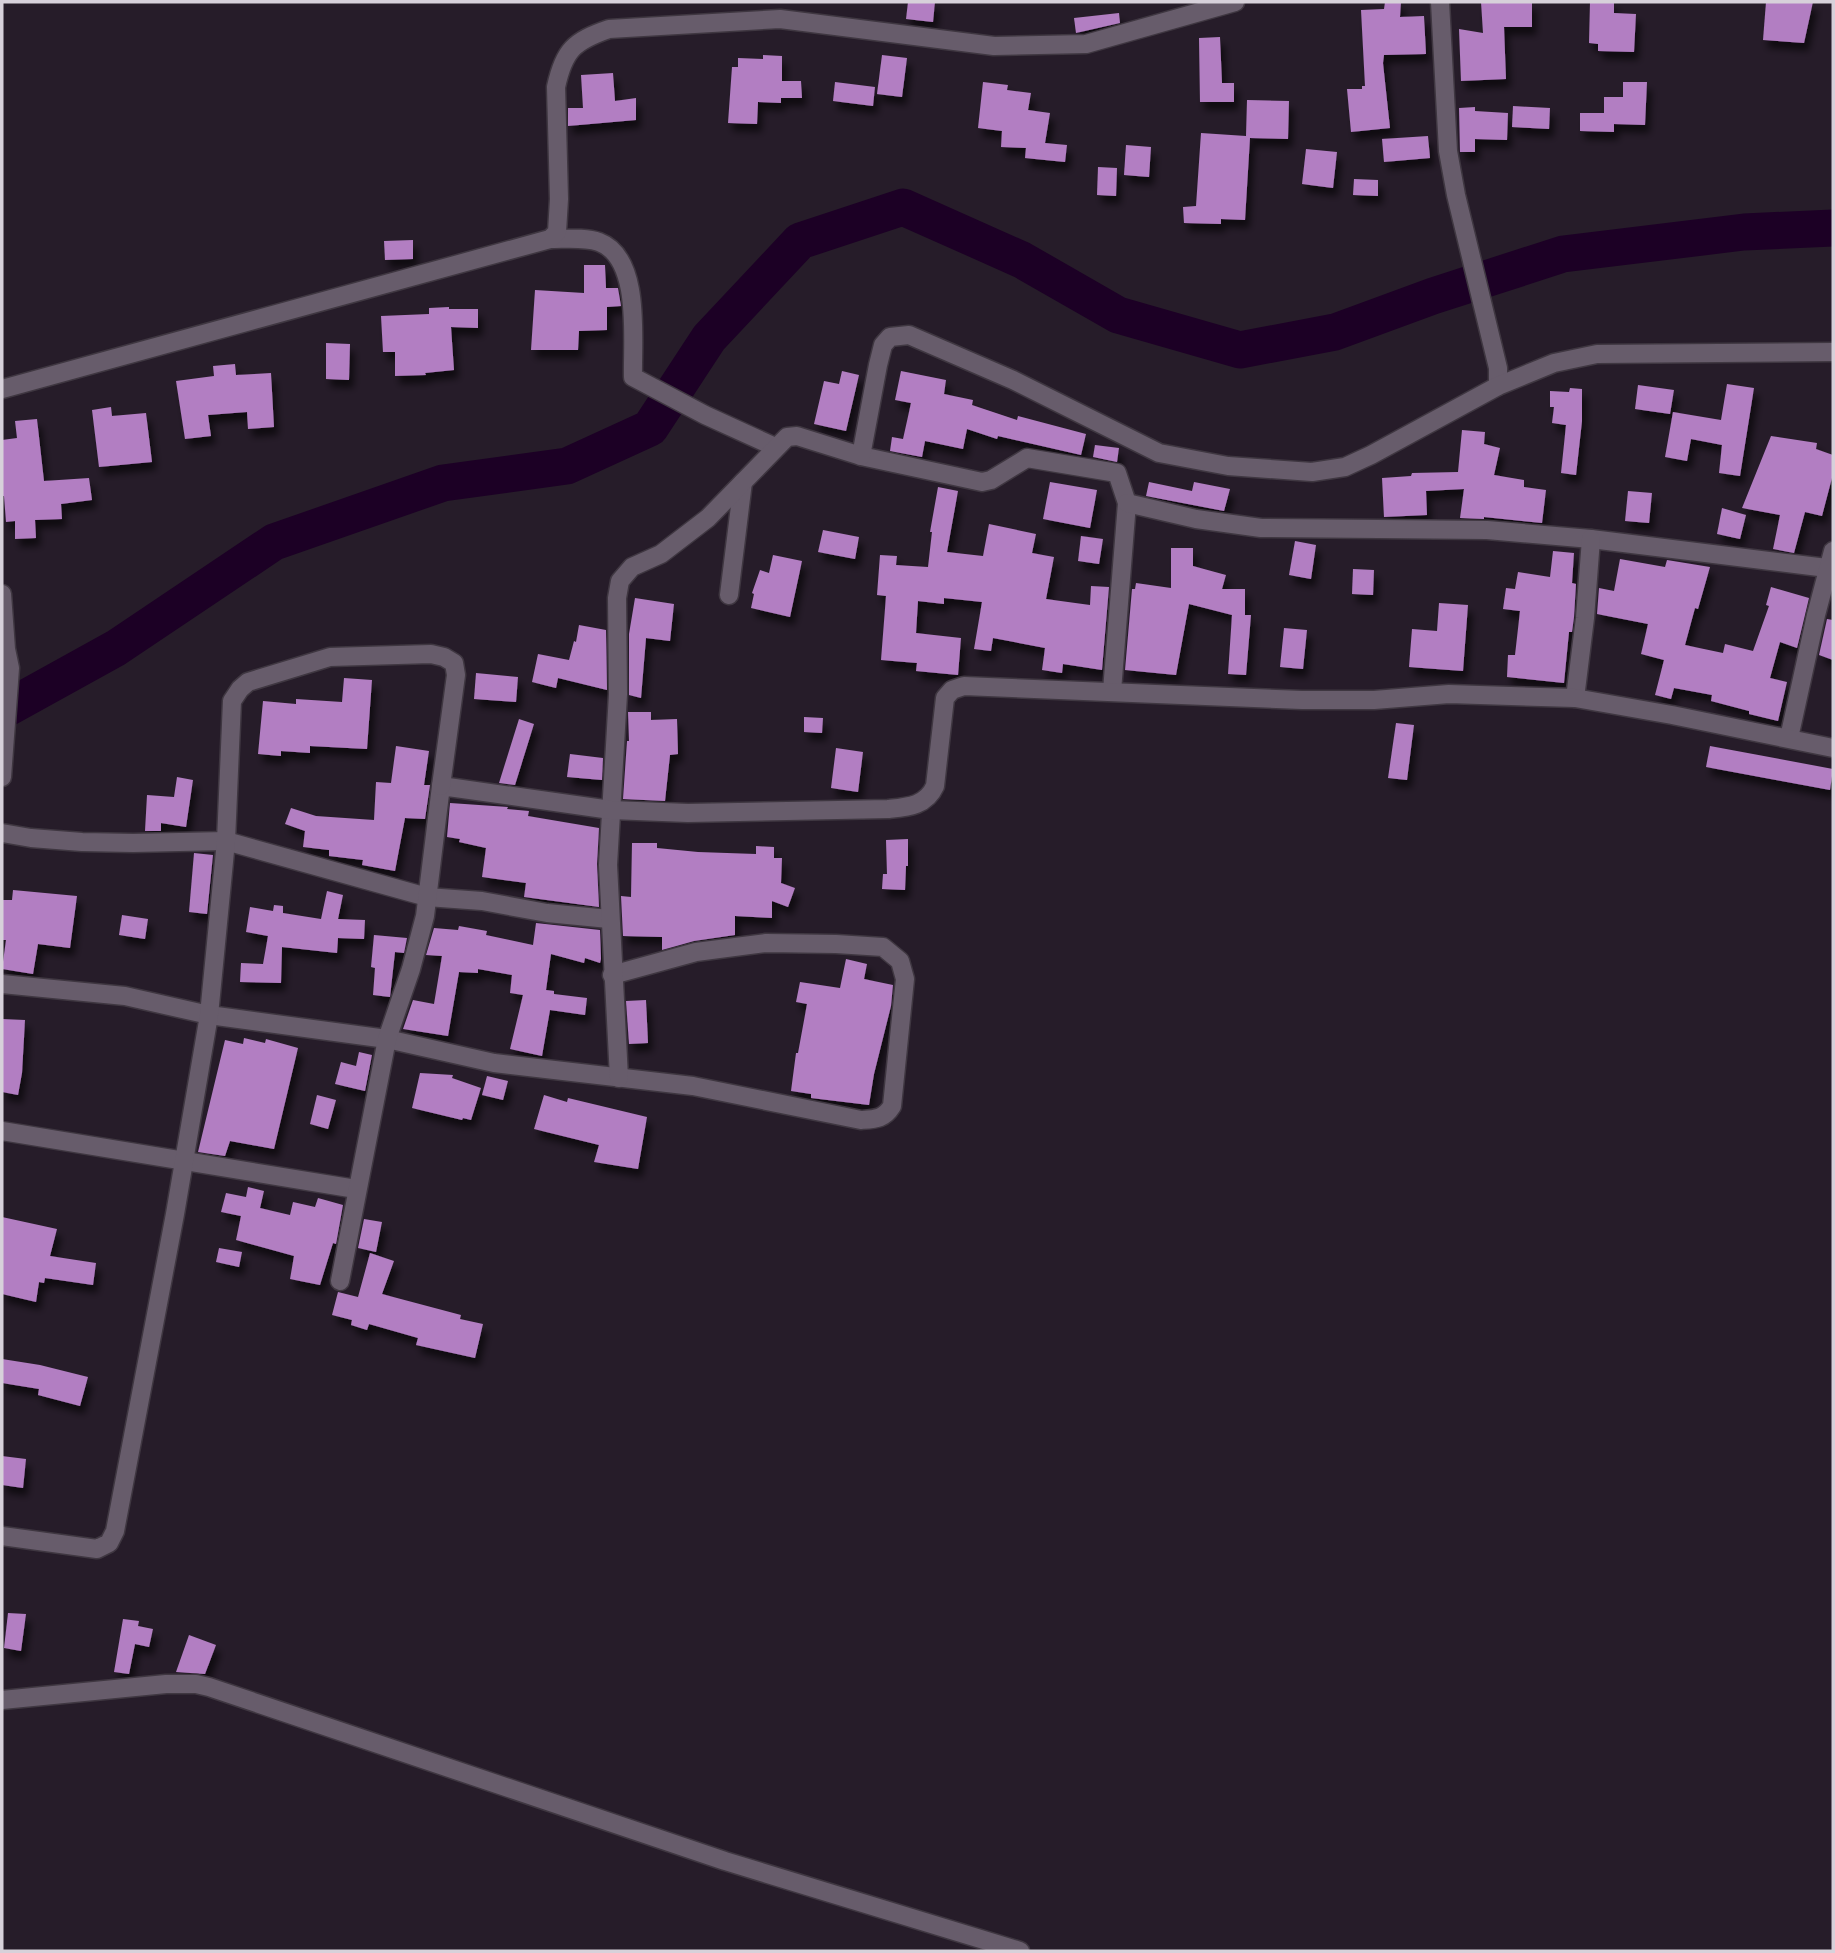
<svg xmlns="http://www.w3.org/2000/svg" width="1835" height="1953" font-family="Manrope,sans-serif">
  <defs>
    <filter id="shadow"><feDropShadow dx="4.5" dy="8" stdDeviation="3.5" flood-color="#0009"/></filter>
  </defs>
  <rect width="100%" height="100%" fill="#261c29"/>
  <g fill="none" stroke-linecap="round" stroke-linejoin="round">
    <path stroke="#1c0025" stroke-width="37" d="M2,711L116,648L274,542L443,483L567,466L650,428L709,338L800,241L903,207L1022,260L1118,315L1240,350L1335,332L1433,296L1563,254L1744,232L1833,228"/>
  </g>
  <g fill="#b27ec2" filter="url(#shadow)">
    <path d="M908,2H935L933,22L906,19Z"/>
    <path d="M1385,2H1401L1400,17L1424,16L1426,54L1384,55L1383,63L1390,128L1351,132L1347,89H1362V86H1365L1361,10L1384,9Z"/>
    <path d="M1481,2H1532V27H1504L1506,79L1461,81L1459,29L1483,33Z"/>
    <path d="M1590,2H1614V13L1636,14L1634,52L1598,51V44L1589,43Z"/>
    <path d="M1766,2H1813L1804,43L1763,40Z"/>
    <path d="M1119,13L1120,23L1076,33L1074,18Z"/>
    <path d="M1220,37L1222,83H1234V102H1200L1199,38Z"/>
    <path d="M763,55L782,56V81H801L802,98H781V103L758,102L757,124L728,123L732,67H738V58L763,59Z"/>
    <path d="M882,55L907,58L902,97L877,94Z"/>
    <path d="M613,73L615,101L636,98V120L568,126V108H583L581,75Z"/>
    <path d="M835,82L875,87L873,106L833,101Z"/>
    <path d="M983,82L1008,85L1007,90L1031,93L1028,110L1050,113L1045,143L1067,145L1065,162L1025,158L1026,148L1001,147L1002,131L978,128Z"/>
    <path d="M1623,82H1647L1645,125L1614,124V132L1580,131V113H1604V97H1623Z"/>
    <path d="M1247,100L1289,101L1288,139L1250,138L1245,220L1221,219V224L1184,223L1183,207L1196,206L1201,133L1246,136Z"/>
    <path d="M1513,106L1550,108L1549,129L1512,127Z"/>
    <path d="M1475,107V111L1508,113L1507,140L1475,139V152H1460L1459,108Z"/>
    <path d="M1428,136L1430,158L1384,162L1382,139Z"/>
    <path d="M1126,145L1151,147L1149,177L1124,175Z"/>
    <path d="M1306,149L1337,152L1333,188L1302,184Z"/>
    <path d="M1098,167L1117,168L1116,196L1097,195Z"/>
    <path d="M1354,179L1378,180V196L1353,195Z"/>
    <path d="M413,240V259L385,260L384,241Z"/>
    <path d="M584,265H605L606,288H618L621,306L607,307V330L579,331L578,350H531L535,290L584,293Z"/>
    <path d="M449,307V309H478V328L451,327L454,370L425,373L426,375L395,376V352H383L381,316L429,314V308Z"/>
    <path d="M326,343L350,344L349,380L326,379Z"/>
    <path d="M235,364L236,375L271,373L274,427L248,429L247,412L208,415L211,436L185,439L176,381L214,376L213,366Z"/>
    <path d="M842,371L859,375L846,431L814,424L824,381L839,384Z"/>
    <path d="M901,371L946,380L944,394L973,400L972,405L1017,420L1018,416L1086,434L1081,455L998,436L997,439L967,429L963,449L925,441L922,457L890,451L892,437L903,439L911,403L895,400Z"/>
    <path d="M1727,384L1754,388L1740,476L1719,473L1722,445L1691,439L1687,461L1665,457L1673,412L1721,420Z"/>
    <path d="M1638,385L1674,390L1670,414L1635,409Z"/>
    <path d="M1570,388L1582,389V421L1576,475L1561,473L1566,425L1552,423L1554,407H1550V391L1569,392Z"/>
    <path d="M111,407L112,416L146,413L152,462L99,467L92,410Z"/>
    <path d="M37,419L44,481L89,478L92,500L61,504L62,519L35,520L36,538L15,539V521L6,522L4,496H2V440L17,438L15,421Z"/>
    <path d="M1462,430L1485,432L1484,444L1500,448L1494,475L1524,480V487L1546,490L1542,523L1484,517V519L1460,518L1464,489L1426,491L1427,515L1384,517L1382,478L1411,476L1412,473L1458,472Z"/>
    <path d="M1771,436L1817,443L1816,449L1833,455V474L1822,516L1805,512L1794,553L1773,549L1780,515L1742,508Z"/>
    <path d="M1095,445L1119,448L1117,462L1093,457Z"/>
    <path d="M1050,482L1097,490L1090,528L1043,519Z"/>
    <path d="M1149,482L1192,491L1194,482L1230,489L1224,511L1146,496Z"/>
    <path d="M938,487L958,491L947,552L983,556L989,524L1036,534L1032,553L1054,557L1046,599L1090,605L1091,586L1109,587L1102,670L1063,664L1062,673L1042,670L1045,648L993,638L991,651L974,649L982,602L944,598V604L918,601L916,633L961,638L958,675L916,671L917,663L881,660L886,596L877,595L880,555L897,556L896,565L928,567L932,532H930Z"/>
    <path d="M1628,491L1652,493L1649,523L1625,521Z"/>
    <path d="M1722,508L1746,515L1740,539L1717,534Z"/>
    <path d="M823,530L859,537L855,559L818,552Z"/>
    <path d="M1081,536L1103,539L1099,564L1078,561Z"/>
    <path d="M1295,541L1316,545L1311,579L1289,575Z"/>
    <path d="M1171,548H1193V566L1226,575L1222,589H1245V615H1251L1246,675L1228,674L1232,615L1189,604L1176,675L1125,670L1132,589H1135L1136,583L1171,588Z"/>
    <path d="M1553,551L1574,553L1572,583L1576,584L1574,617L1572,632H1569L1564,683L1507,677L1508,655H1515L1520,611L1503,609L1506,588L1515,589L1518,572L1550,577Z"/>
    <path d="M773,555L802,561L790,617L751,608L754,594L752,593L760,570L769,573Z"/>
    <path d="M1620,559L1665,567L1667,560L1710,567L1698,609L1695,608L1685,645L1723,653L1725,644L1753,651L1769,606L1766,605L1771,587L1809,598L1797,648L1780,642L1770,678L1787,682L1778,721L1749,714V711L1711,701L1712,695L1674,688L1671,699L1655,695L1664,660L1641,654L1648,624L1597,614L1599,588L1614,591Z"/>
    <path d="M1353,569L1374,570L1373,595L1352,594Z"/>
    <path d="M635,598L674,604L670,641L646,638L641,698L629,695V634Z"/>
    <path d="M1439,603L1468,605L1463,671L1409,667L1412,629L1437,631Z"/>
    <path d="M1827,619L1833,620V660L1819,655Z"/>
    <path d="M579,625L606,630L607,690L558,678L556,688L532,682L538,654L569,660L574,641L576,642Z"/>
    <path d="M1284,628L1307,630L1303,669L1280,667Z"/>
    <path d="M476,673L518,677L516,702L474,699Z"/>
    <path d="M344,678L372,680L367,749L310,746V753L281,751V756L258,754L263,701L296,704V699L342,702Z"/>
    <path d="M628,712H651V720L677,719L678,754L670,755L665,801L623,799L627,741H629Z"/>
    <path d="M804,717L823,718L822,733L804,732Z"/>
    <path d="M519,719L534,724L515,785L499,783Z"/>
    <path d="M1396,723L1414,725L1407,780L1388,778Z"/>
    <path d="M396,746L429,751L424,785H430L425,819L405,818L395,871L362,865L363,860L329,856V850L303,847L305,831L285,824L291,808L316,816L374,820L376,782L391,783Z"/>
    <path d="M1710,746L1833,769L1830,790L1706,767Z"/>
    <path d="M836,748L863,752L858,792L831,788Z"/>
    <path d="M570,754L603,758L602,780L567,777Z"/>
    <path d="M177,777L193,780L186,827L161,823V831H145L147,795L174,797Z"/>
    <path d="M450,803L508,807L507,809L529,811L528,816L599,828L597,864L599,907L524,897L526,883L482,877L486,848L459,842L460,839L447,837Z"/>
    <path d="M908,839V866H906L905,890L882,889L883,874H887L886,840Z"/>
    <path d="M632,843H657V848L698,852L756,854V846L774,847V858H782L781,883L795,888L788,907L772,901V918L735,916V935L694,941L662,950V937L623,936L621,896L631,897Z"/>
    <path d="M194,853L213,855L207,914L189,912Z"/>
    <path d="M13,890L77,896L70,948L38,944L33,974L2,969L6,940H2V900H12Z"/>
    <path d="M327,891L343,895L338,919L365,920L364,939L338,938L337,953L282,947L281,983L240,982L241,963L263,964L268,936L246,932L250,907L273,911L274,905L283,906V913L321,919Z"/>
    <path d="M122,915L148,919L145,939L119,935Z"/>
    <path d="M536,923L600,930L601,959L600,963L585,958L584,963L551,954L546,990L554,991V994L587,998L585,1015L550,1010L542,1056L510,1049L523,995L510,993L512,975L478,969V973L459,972L448,1036L403,1029L413,1000L434,1004L442,956L426,955L434,928L458,930L459,926L487,931L486,935L533,945Z"/>
    <path d="M374,935L407,938L404,953L395,952L390,997L373,995L375,968L371,967Z"/>
    <path d="M846,959L867,964L864,979L893,985L891,1006L874,1074L869,1105L811,1098V1094L791,1091L796,1053H798L807,1004L796,1002L800,982L840,988Z"/>
    <path d="M646,1000L648,1043L629,1044L626,1001Z"/>
    <path d="M2,1019L25,1020L22,1073L18,1095L2,1092Z"/>
    <path d="M244,1038L265,1043L266,1039L298,1048L274,1149L230,1141L225,1156L198,1152L225,1040L243,1044Z"/>
    <path d="M359,1052L372,1055L365,1091L335,1084L341,1062L356,1066Z"/>
    <path d="M420,1073L453,1075L452,1078L481,1088L471,1120L463,1118L462,1120L412,1108Z"/>
    <path d="M487,1076L508,1081L503,1100L482,1095Z"/>
    <path d="M317,1095L336,1100L328,1129L310,1124Z"/>
    <path d="M544,1095L567,1102L568,1098L647,1117L638,1169L594,1162L599,1145L534,1129Z"/>
    <path d="M248,1187L264,1191L260,1208L290,1215L293,1202L315,1207L318,1198L343,1205L336,1244L333,1243L320,1285L290,1279L294,1256L236,1240L241,1216L221,1212L226,1193L246,1197Z"/>
    <path d="M2,1217L57,1229L50,1256L96,1263L93,1285L45,1278L44,1283L39,1282L36,1302L2,1294Z"/>
    <path d="M364,1219L382,1222L376,1252L358,1248Z"/>
    <path d="M219,1248L242,1252L239,1267L216,1262Z"/>
    <path d="M370,1253L394,1261L382,1294L461,1315L460,1319L483,1324L475,1358L416,1345L418,1338L369,1324L367,1330L351,1325L352,1320L332,1315L338,1292L358,1297Z"/>
    <path d="M2,1359L40,1365L88,1377L80,1406L38,1395L39,1389L2,1383Z"/>
    <path d="M2,1456L26,1459L23,1488L2,1485Z"/>
    <path d="M8,1613L26,1614L21,1651L4,1648Z"/>
    <path d="M123,1619L139,1621L138,1626L153,1629L149,1647L135,1644L129,1674L114,1672Z"/>
    <path d="M189,1635L216,1645L205,1674L176,1672Z"/>
  </g>
  <g fill="none" stroke-linecap="round" stroke-linejoin="round">
    <defs>
      <g id="street">
        <path d="M1440,2L1448,151L1456,195L1498,368V386"/>
        <path d="M550,239C566,239 585,237 599,242C642,258 632,341 633,377L705,415L775,447"/>
        <path d="M2,389L550,239L557,232L559,199L556,87C564,50 574,41 609,29L780,19L994,46L1086,44L1235,2"/>
        <path d="M861,456L982,482L991,480L1027,458L1117,473L1127,503L1112,691"/>
        <path d="M1127,503L1196,519L1261,528L1487,530L1591,539L1827,568"/>
        <path d="M2,594L6,649L10,668L2,777"/>
        <path d="M729,595L743,482"/>
        <path d="M1575,698L1585,618L1591,539"/>
        <path d="M1789,738L1816,615L1833,551"/>
        <path d="M2,833L31,838L82,842L133,843L226,841L427,897L482,901L547,913L609,919"/>
        <path d="M2,984L125,996L209,1015L387,1039L494,1063L693,1086L861,1120C876,1119 884,1119 892,1106L905,979L900,961L883,947L836,944L766,943L696,952L612,975"/>
        <path d="M619,1078L608,865L618,694L617,598L620,581L632,567L661,554L708,518L787,437L797,436L861,456L878,365L883,345L890,337L909,335L1013,380L1159,453L1228,466L1312,472L1345,467L1371,455L1498,386L1554,363L1597,354L1833,352"/>
        <path d="M2,1131L356,1189"/>
        <path d="M340,1281L387,1039L411,969L425,916L441,786L611,810L688,813L888,809C908,807 926,806 935,786L945,698L952,690L964,686L1302,700H1374L1449,694L1575,698L1672,715L1833,748"/>
        <path d="M2,1536L97,1549L109,1543L115,1531L175,1214L209,1015L226,841L232,701L240,689L248,682L330,657L431,654L444,657L454,663L456,675L441,786"/>
        <path d="M2,1700L166,1684H196L209,1687L725,1861L1020,1951"/>
      </g>
    </defs>
    <use href="#street" stroke="#3f3741" stroke-width="21"/>
    <use href="#street" stroke="#675c6b" stroke-width="18"/>
  </g>
  <rect width="1835" height="1953" fill="none" stroke="#d7d1da" stroke-width="7"/>
</svg>
